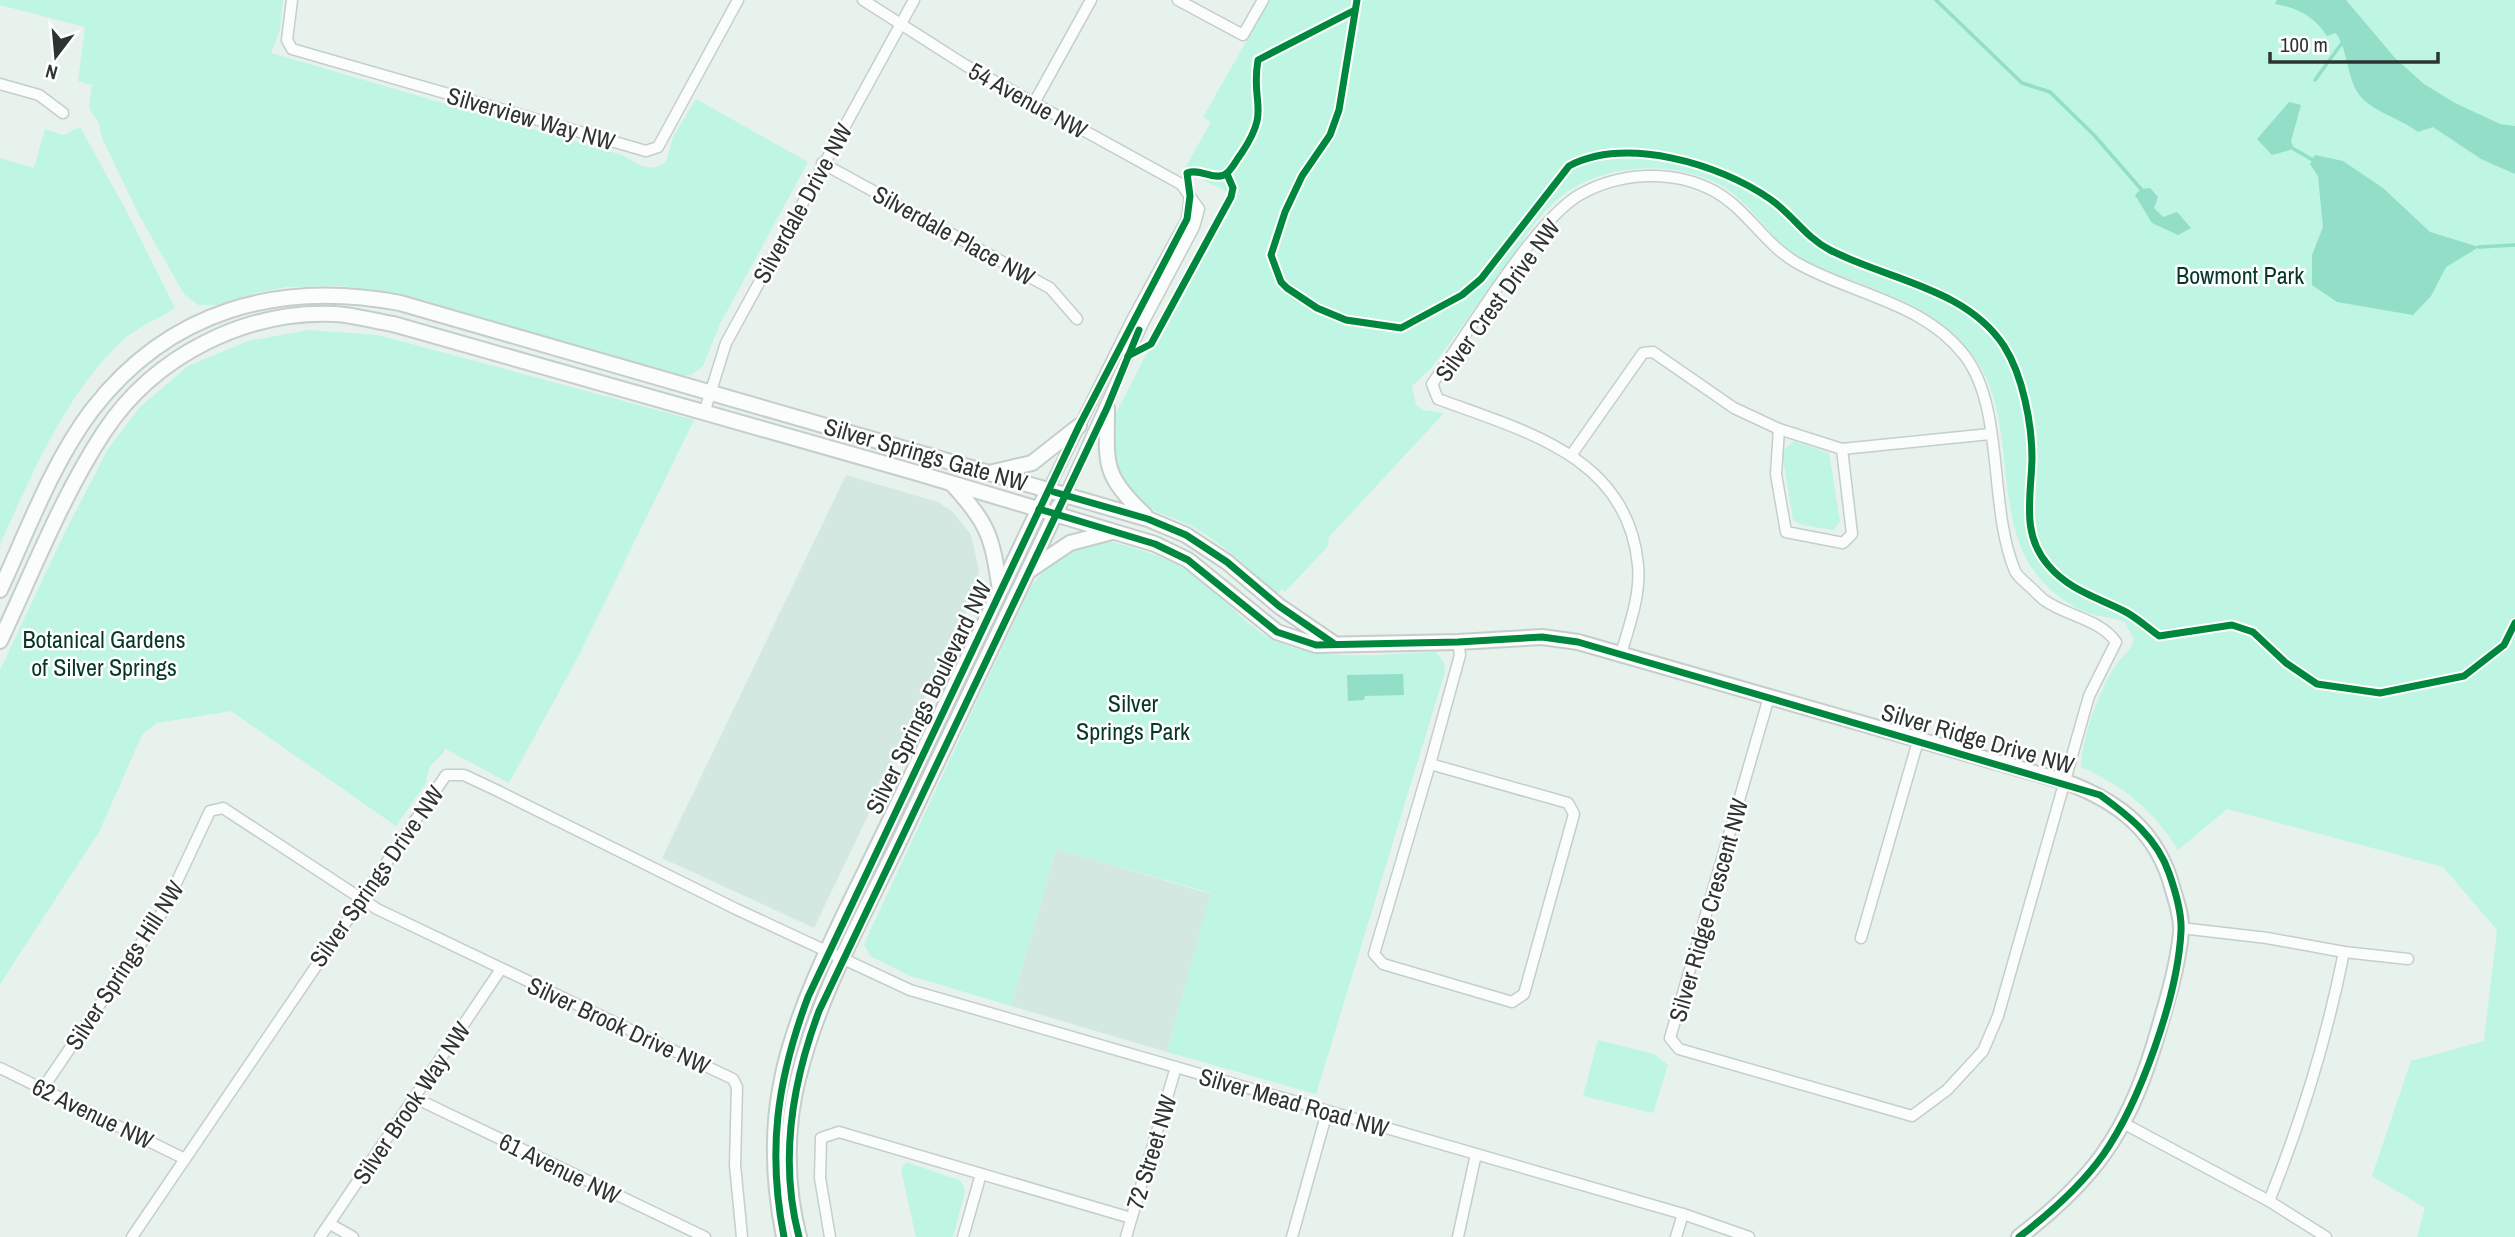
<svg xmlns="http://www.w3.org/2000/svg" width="2515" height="1237" font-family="'Archivo Narrow',sans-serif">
  <rect width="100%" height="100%" fill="#e7f2ed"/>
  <g fill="#d4e8e2">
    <path d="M846,475L938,502L953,512L971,535L979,570L973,597L814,928L662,858Z"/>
    <path d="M1056,849L1211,894L1167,1052L1011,1006Z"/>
  </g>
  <g fill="#bef5e3">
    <path d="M0,0H283L280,30L271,53L622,155C638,164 648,174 666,162L673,137L696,99L808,162L720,324L703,366L691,375L680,376L389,293L342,286L287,287L255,293L219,305H198L184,294L139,215L102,138L99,123L89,108L92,85L78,81L85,27L0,5Z"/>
    <path d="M1270,0H2515V1237H2417L2425,1208L2372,1176L2411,1061L2484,1041L2497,930L2443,867L2227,809L2178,850C2153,810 2124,786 2081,767C2083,734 2097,697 2113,669C2120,657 2130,653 2134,639L2125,622C2107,615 2094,618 2075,607C1977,553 2027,438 1977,361C1938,300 1863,290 1802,259C1772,244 1753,203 1720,185C1674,160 1605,163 1563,195C1540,212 1526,236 1510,260C1484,296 1458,331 1432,367L1412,386L1416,405L1423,410L1444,413L1329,537L1328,546L1285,592L1282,589L1277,594C1252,571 1227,547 1197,529C1180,519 1160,515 1143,504C1113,484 1106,443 1117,411L1172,305L1235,196L1184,170L1211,122L1203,117Z"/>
    <path d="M80,127L128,214L175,308C159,318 138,327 124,339C64,395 34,471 0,544V158L34,168L45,129L63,135Z"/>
    <path d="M309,330L378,335L694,420L578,657L509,783L444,748V752L430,766L425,784L396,826L231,711L157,723L142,735L99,832L0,984V670L67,528L108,449L140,407L188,366L248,341Z"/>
    <path d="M1794,441L1829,453L1840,521L1834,530L1802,525L1793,520L1782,452Z"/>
    <path d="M1112,542C1142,550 1170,558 1196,576C1225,597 1246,629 1280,643C1327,662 1385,654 1435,652L1444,662L1445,672L1316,1094L1167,1052L1211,893L1056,849L1011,1006L911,976L870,956L864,944L1030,588C1052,557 1075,546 1112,542Z"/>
    <path d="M1598,1040L1654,1054L1668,1065L1653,1113L1583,1096Z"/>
    <path d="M906,1162L961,1181L965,1191L953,1237H916L901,1170Z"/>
  </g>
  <g fill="#92dec6">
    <path d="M2277,0H2346L2395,58L2424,84L2455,103L2500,124L2515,126V174L2481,159L2433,127L2418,132C2399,117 2365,110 2355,88C2347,71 2347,52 2338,36L2335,33L2327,36C2316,18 2297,7 2275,4Z"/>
    <path d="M2289,102L2301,105L2291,141L2293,146L2290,150L2272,155L2257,139Z"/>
    <path d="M2315,155L2343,161L2383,188L2430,232L2479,247L2446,267L2431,296L2413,315L2337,302L2312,285V255L2323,227L2318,176L2310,164Z"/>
    <path d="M2150,188L2158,197L2154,208L2163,217L2177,212L2191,228L2178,235L2152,223L2135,195L2141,189Z"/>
    <path d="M1403,674L1404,695L1365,696L1364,700L1348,701L1347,675Z"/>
  </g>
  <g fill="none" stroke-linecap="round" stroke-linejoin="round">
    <g stroke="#92dec6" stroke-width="3.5">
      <path d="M1936,0L2022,83L2050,92L2094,135L2141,189"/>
      <path d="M2315,80L2342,43"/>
      <path d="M2292,148L2313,160"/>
      <path d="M2479,247L2515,245"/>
    </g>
    <defs>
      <g id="street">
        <path d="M292,0L287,40L292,49L646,151L658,147L738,0"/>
        <path d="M863,0L965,65L1181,184L1199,209L1194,227L1142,325L1065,495"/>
        <path d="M1178,0L1243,35L1263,0"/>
        <path d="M0,84L39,95L63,113"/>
        <path d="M1034,103L1091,0"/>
        <path d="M822,163L1050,288L1077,319"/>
        <path d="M704,413L726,343L914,0"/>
        <path d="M1779,429L1776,474L1786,532L1843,543L1852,534L1842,449"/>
        <path d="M1572,454L1643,353L1653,352L1734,408L1779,429L1842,449L1990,434"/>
        <path d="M1048,490L1133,318L1187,219L1190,196"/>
        <path d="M1621,654C1629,626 1641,595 1638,565C1628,456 1524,431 1438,399L1432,384C1465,338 1536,218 1581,194C1621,172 1673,169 1714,191C1747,209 1765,245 1797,263C1853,295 1924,302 1965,356C2005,409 1988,507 2015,571C2017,576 2024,581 2029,586C2034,590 2039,596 2044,600C2066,616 2100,619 2116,642L2089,696L1998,1016L1983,1051L1947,1090L1912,1116L1679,1049L1670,1038L1769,697"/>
        <path d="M1430,764L1568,803L1574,814L1524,994L1512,1002L1383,964L1374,954Z"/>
        <path d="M1430,764L1460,655L1458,642"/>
        <path d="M1861,938L1918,741"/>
        <path d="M2344,952L2408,959"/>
        <path d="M0,1068L185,1159"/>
        <path d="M43,1088L163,911L210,811L223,808L377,909L733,1079L737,1087L735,1165L742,1237"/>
        <path d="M415,1098L705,1237"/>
        <path d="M2123,1123L2269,1201C2302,1120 2327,1037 2344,952L2267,938L2181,928"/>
        <path d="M2269,1201L2326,1237"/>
        <path d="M330,1224L353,1237"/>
        <path d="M132,1237L446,775H464L498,791L736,909L910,990L1683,1214L1749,1237"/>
        <path d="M320,1237L501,969"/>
        <path d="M830,1237L820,1178L821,1138L839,1132L1131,1218"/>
        <path d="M963,1237L981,1174"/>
        <path d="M1126,1237L1176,1067"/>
        <path d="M1292,1237L1327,1112"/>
        <path d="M1458,1237L1476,1154"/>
        <path d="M1676,1237L1683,1214"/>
      </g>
      <g id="secondary">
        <path d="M1107,408C1107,463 1101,474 1145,515"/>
        <path d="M989,473L1032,463L1079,426"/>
        <path d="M952,484C989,524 992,537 1000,590"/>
        <path d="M1030,570L1070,543L1112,532"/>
        <path d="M0,590C28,530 52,463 92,410C169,310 279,280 400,303L1148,519L1186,535L1227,562L1279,606L1333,643"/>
        <path d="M0,641C33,571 62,496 104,432C154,356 245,310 335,314C354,315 374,321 393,324L914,472L1155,544L1188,560L1277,632L1316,645L1458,642L1542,637L1578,642L2066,782C2120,802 2158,832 2173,890C2177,903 2182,918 2181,932C2178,964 2169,994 2160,1025C2147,1071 2131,1116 2102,1156C2080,1186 2049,1214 2019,1237"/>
        <path d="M784,1237C774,1187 771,1135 781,1084C795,1006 846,912 881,839C937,723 993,606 1048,490"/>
        <path d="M799,1237C786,1188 785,1129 798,1079C818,997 860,922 897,846C951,733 1005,620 1059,506"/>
      </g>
    </defs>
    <use href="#street" stroke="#c5ceca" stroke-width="13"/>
    <use href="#secondary" stroke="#c5ceca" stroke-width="18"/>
    <use href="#street" stroke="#fbfdfc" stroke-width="10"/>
    <use href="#secondary" stroke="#fbfdfc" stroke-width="14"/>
    <defs>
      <g id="cycleway">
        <path d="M1357,0L1339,110L1330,135L1302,176L1285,212L1271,255L1281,282L1287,288L1317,308L1346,320L1401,328L1462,295L1481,279L1569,166C1626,136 1720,164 1770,199C1792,214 1806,238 1830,250C1888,280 1966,288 2004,346C2023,376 2032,424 2032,459C2031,497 2021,534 2048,565C2069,590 2096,597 2124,611C2136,617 2148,628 2159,636L2232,625L2253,632L2286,663L2317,684L2380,693L2464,676L2504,645L2515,623"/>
        <path d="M1128,356L1151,344L1231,197L1233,188L1227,174"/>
        <path d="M1054,492L1148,519L1186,535L1227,562L1279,606L1333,643"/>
        <path d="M1039,509L1155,544L1188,560L1277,632L1316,645L1458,642L1542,637L1578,642L2100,795C2129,816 2157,838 2169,873C2175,890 2182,913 2181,931C2178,996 2140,1102 2103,1155C2081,1186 2049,1214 2019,1237"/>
        <path d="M784,1237C767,1150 777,1080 808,997L1079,426L1187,219L1190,196L1187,173C1200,168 1213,180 1224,175C1231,172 1236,160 1241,154C1272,108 1250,105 1258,60L1353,11"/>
        <path d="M799,1237C779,1161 792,1083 819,1011L1107,408L1139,330"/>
      </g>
    </defs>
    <use href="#cycleway" stroke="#fff" stroke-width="11"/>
    <use href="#cycleway" stroke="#00873e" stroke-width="7"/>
  </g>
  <g text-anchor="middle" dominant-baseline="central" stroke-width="5" stroke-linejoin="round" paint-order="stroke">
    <g font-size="24" fill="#2d3432" stroke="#fff">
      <text transform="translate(1028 100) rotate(29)">54 Avenue NW</text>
      <text transform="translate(531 118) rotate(16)">Silverview Way NW</text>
      <text transform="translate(802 203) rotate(-61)">Silverdale Drive NW</text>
      <text transform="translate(954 235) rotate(29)">Silverdale Place NW</text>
      <text transform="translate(1497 300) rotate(-54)">Silver Crest Drive NW</text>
      <text transform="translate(926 454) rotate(16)">Silver Springs Gate NW</text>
      <text transform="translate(928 697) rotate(-64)">Silver Springs Boulevard NW</text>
      <text transform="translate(1978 738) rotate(16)">Silver Ridge Drive NW</text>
      <text transform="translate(376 876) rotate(-55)">Silver Springs Drive NW</text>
      <text transform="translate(1708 910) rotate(-74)">Silver Ridge Crescent NW</text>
      <text transform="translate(124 965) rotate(-57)">Silver Springs Hill NW</text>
      <text transform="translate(619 1025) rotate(25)">Silver Brook Drive NW</text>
      <text transform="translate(1294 1102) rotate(16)">Silver Mead Road NW</text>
      <text transform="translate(411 1103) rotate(-56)">Silver Brook Way NW</text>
      <text transform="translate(93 1113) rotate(26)">62 Avenue NW</text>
      <text transform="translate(1151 1152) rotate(-73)">72 Street NW</text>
      <text transform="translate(560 1168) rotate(26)">61 Avenue NW</text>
    </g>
    <g font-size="24" fill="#06372b" stroke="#fff">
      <text x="2240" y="275">Bowmont Park</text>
      <text x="104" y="639">Botanical Gardens<tspan x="104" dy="28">of Silver Springs</tspan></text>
      <text x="1133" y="703">Silver<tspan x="1133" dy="28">Springs Park</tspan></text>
    </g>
  </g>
  <g transform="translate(56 56) rotate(196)" stroke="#ffffff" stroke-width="5" paint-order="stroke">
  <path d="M0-5L12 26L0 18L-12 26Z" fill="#2d3432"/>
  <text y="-10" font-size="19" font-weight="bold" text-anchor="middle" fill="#2d3432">N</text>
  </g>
  <path d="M2270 52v10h168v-10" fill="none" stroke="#2d3432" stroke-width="3.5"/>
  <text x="2280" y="52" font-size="21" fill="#2d3432" stroke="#ffffff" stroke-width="5" paint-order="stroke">100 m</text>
</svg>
